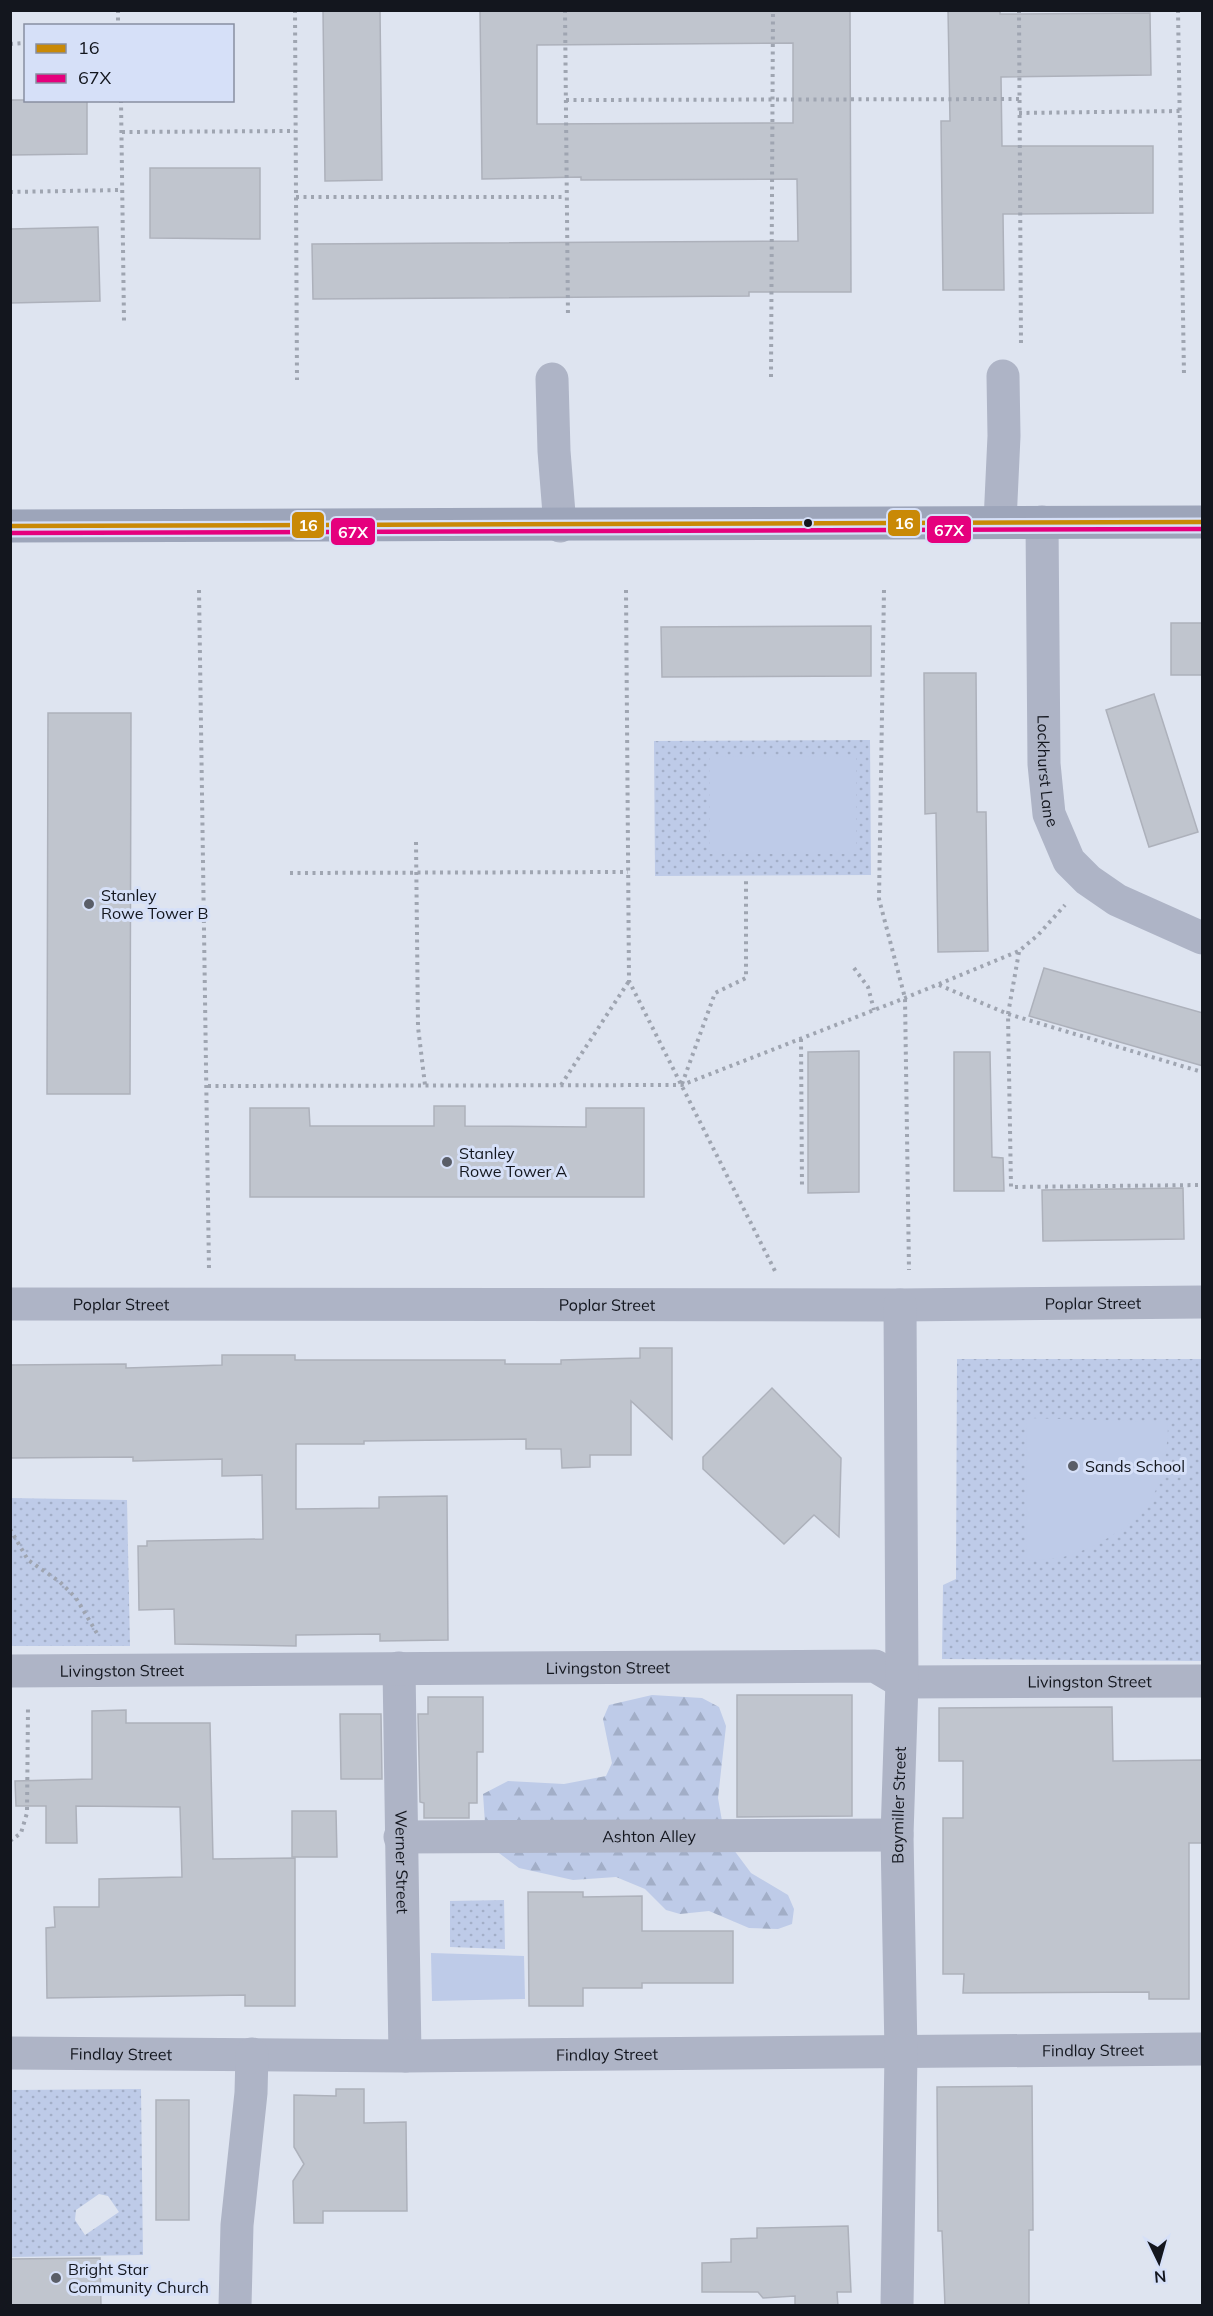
<svg xmlns="http://www.w3.org/2000/svg" width="1213" height="2316" font-family="Mulish,sans-serif">
  <defs>
    <pattern id="grass-dots" width="8" height="8" patternUnits="userSpaceOnUse" patternTransform="scale(1.5)"><rect width="8" height="8" fill="#becbe8"/><path d="M2 2h.1M6 6h.1" fill="none" stroke="#a2aec7" stroke-width="1.8" stroke-linecap="round"/></pattern>
    <pattern id="forest-firs" width="22" height="20" patternUnits="userSpaceOnUse" patternTransform="scale(1.5)"><rect width="22" height="20" fill="#becbe8"/><path d="M5 1l3.5 6h-7zM16 11l3.5 6h-7z" fill="#a2aec7"/></pattern>
  </defs>
  <rect width="100%" height="100%" fill="#dee4f0"/>
  <g fill="url(#grass-dots)" fill-rule="evenodd">
    <path d="M870,740L871,875L655,876L654,741Z"/>
    <path d="M957,1359H1202V1661L942,1659L943,1585L956,1579Z"/>
    <path d="M11,1498L127,1500L130,1646H11Z"/>
    <path d="M504,1900L505,1949L450,1947V1901Z"/>
    <path d="M141,2089L143,2255L11,2257V2090ZM99,2194L108,2196L119,2212L85,2235L75,2220L76,2210Z"/>
  </g>
  <path fill="url(#forest-firs)" d="M652,1695L702,1698L719,1707L726,1726L718,1798L725,1838L751,1873L788,1895L794,1909L792,1924L778,1929L749,1928L709,1911L680,1914L666,1910L645,1889L616,1877L573,1880L519,1868L495,1850L486,1838L483,1794L508,1781L564,1784L606,1776L612,1763L603,1719L609,1705Z"/>
  <g fill="#becbe8">
    <path d="M856,756V854H710V757Z"/>
    <path d="M1027,1418L1168,1422C1168,1448 1163,1482 1149,1503C1133,1527 1091,1550 1063,1557C1051,1559 1038,1560 1026,1561Z"/>
    <path d="M431,1953L524,1956L525,1999L432,2001Z"/>
  </g>
  <g fill="#c0c5ce" stroke="#adb1bb" stroke-width="1.5" fill-rule="evenodd">
    <path d="M323,10H380L382,180L325,181Z"/>
    <path d="M480,10H850L851,292H749V296L313,299L312,244L798,241L797,179L581,180V177L482,179ZM793,43V123L537,124V45Z"/>
    <path d="M948,10H1000V14L1150,13L1151,75L1001,77L1002,146H1153V213L1003,214L1004,290H943L941,121H950Z"/>
    <path d="M10,100H87V154L10,155Z"/>
    <path d="M150,168H260V239L150,238Z"/>
    <path d="M98,227L100,301L10,303V229Z"/>
    <rect x="1171" y="623" width="32" height="52"/>
    <path d="M871,626V676L662,677L661,627Z"/>
    <path d="M924,673H976L977,812H986L988,951L938,952L936,813L925,814Z"/>
    <path d="M1154,694L1198,832L1149,847L1106,710Z"/>
    <path d="M48,713H131L130,1094H47Z"/>
    <path d="M1044,968L1203,1013V1066L1029,1016Z"/>
    <path d="M859,1051V1192L808,1193V1052Z"/>
    <path d="M954,1052H990L992,1157L1003,1158L1004,1191H954Z"/>
    <path d="M434,1106H465V1126L586,1127V1108H644V1197H250V1108H309L310,1126H434Z"/>
    <path d="M1183,1188L1184,1239L1043,1241L1042,1190Z"/>
    <path d="M640,1348H672V1439L631,1401V1455H590V1467L562,1468L561,1449H526V1439L364,1441V1444H296V1509L379,1508V1497L447,1496L448,1640L380,1641V1634L296,1635V1646L175,1644L174,1609L139,1610L138,1546H147V1541L263,1539L262,1475L222,1476V1459L133,1461V1457L10,1458V1365L126,1364V1368L222,1365V1355H295V1360H505V1364H561V1360L640,1358Z"/>
    <path d="M772,1388L841,1458L839,1537L814,1515L784,1544L703,1469V1457Z"/>
    <path d="M737,1695H852V1816L737,1817Z"/>
    <path d="M428,1697H483V1752H477V1803H469V1818H424V1803L420,1802L418,1714H428Z"/>
    <path d="M1112,1707L1113,1761L1203,1760V1843H1189V1999H1149V1992L963,1993L964,1974H943V1818H963V1761H939V1708Z"/>
    <path d="M126,1710V1723H210L213,1859L295,1858V2006H245V1995L47,1998L46,1928L55,1927L54,1907H99V1879L182,1877L180,1807L76,1806L77,1843H46V1806H16L15,1781L92,1779V1711Z"/>
    <path d="M340,1714H381L382,1779H341Z"/>
    <path d="M292,1811H336L337,1857H292Z"/>
    <path d="M528,1892H583V1897L642,1896V1931H733V1983H642V1988H583V2006H529Z"/>
    <path d="M1032,2086L1033,2230H1029V2306H945L942,2231H938L937,2087Z"/>
    <path d="M336,2089H364V2123L406,2122L407,2211H323V2223H294L293,2181L304,2164L294,2147V2095L336,2096Z"/>
    <rect x="156" y="2100" width="33" height="120"/>
    <path d="M848,2226L851,2292H837L838,2306H795V2296L763,2298L758,2292H702V2263L731,2262V2239L757,2238V2228Z"/>
    <path d="M100,2258L101,2306H10V2259Z"/>
  </g>
  <g fill="none" stroke-linecap="round" stroke-linejoin="round">
    <g stroke="#9fa5b1" stroke-width="4" stroke-dasharray="3 4.5" stroke-linecap="butt">
      <path d="M118,10V26"/>
      <path d="M295,10L297,380"/>
      <path d="M565,10L568,317"/>
      <path d="M1019,10L1021,346"/>
      <path d="M1178,10L1184,375"/>
      <path d="M10,44L26,43"/>
      <path d="M121,100L124,321"/>
      <path d="M566,100L1019,99"/>
      <path d="M1019,113L1180,111"/>
      <path d="M122,132L295,131"/>
      <path d="M10,192L121,190"/>
      <path d="M296,197H566"/>
      <path d="M771,377L773,10"/>
      <path d="M199,590L209,1270"/>
      <path d="M626,590L629,981L775,1271"/>
      <path d="M884,590L879,899L905,998L909,1270"/>
      <path d="M416,842L418,1027L425,1085"/>
      <path d="M290,873L628,872"/>
      <path d="M1019,952L1008,1014L1011,1187L1202,1185"/>
      <path d="M854,968L868,987L874,1010"/>
      <path d="M939,985L1008,1014L1202,1072"/>
      <path d="M801,1039L802,1189"/>
      <path d="M682,1084L715,993L746,978V879"/>
      <path d="M561,1085L629,981"/>
      <path d="M208,1086L682,1085L905,998L1019,951L1038,935L1065,905"/>
      <path d="M10,1529L28,1560L60,1582L76,1598L98,1635"/>
      <path d="M10,1841L21,1833L27,1813L28,1707"/>
    </g>
    <g stroke="#aeb4c6" stroke-width="33">
      <path d="M552,379L554,451L560,526"/>
      <path d="M1000,522L1004,436L1003,376"/>
      <path id="s1" d="M1042,522L1044,764L1049,814L1069,861L1088,880L1117,900L1202,938"/>
      <path id="s2" d="M10,1304L900,1305L1202,1302"/>
      <path id="s3" d="M399,1668L405,2056"/>
      <path id="s4" d="M10,1671L875,1666L902,1682L1202,1681"/>
      <path id="s5" d="M400,1837L897,1835"/>
      <path id="s6" d="M10,2053L405,2056L1202,2049"/>
      <path d="M235,2306L237,2225L251,2093L252,2054"/>
      <path id="s7" d="M897,2306L901,2053L897,1835L902,1682L900,1305"/>
    </g>
    <path stroke="#9da5ba" stroke-width="33" d="M10,526L1202,522"/>
    <defs>
      <path id="bus-1" d="M10,526L1202,522"/>
      <path id="bus-2" d="M10,533L1202,529"/>
    </defs>
    <use href="#bus-1" stroke="#d6e0f8" stroke-width="9"/>
    <use href="#bus-2" stroke="#d6e0f8" stroke-width="9"/>
    <use href="#bus-1" stroke="#c98906" stroke-width="4.5"/>
    <use href="#bus-2" stroke="#e5007d" stroke-width="4.5"/>
  </g>
  <circle fill="#13161e" stroke="#d6e0f8" stroke-width="2" cx="808" cy="523" r="5"/>
  <g fill="#5a5e68" stroke="#d6e0f8" stroke-width="2">
    <circle cx="89" cy="904" r="6"/>
    <circle cx="447" cy="1162" r="6"/>
    <circle cx="1073" cy="1466" r="6"/>
    <circle cx="56" cy="2278" r="6"/>
  </g>
  <g text-anchor="middle" dominant-baseline="central" stroke-width="6" stroke-linejoin="round" paint-order="stroke">
    <g font-size="16" fill="#13161e" stroke="#d6e0f8">
      <text stroke="none"><textPath href="#s1" startOffset="249">Lockhurst Lane</textPath></text>
      <text stroke="none"><textPath href="#s2" startOffset="1083">Poplar Street</textPath></text>
      <text stroke="none"><textPath href="#s2" startOffset="111">Poplar Street</textPath></text>
      <text stroke="none"><textPath href="#s2" startOffset="597">Poplar Street</textPath></text>
      <text stroke="none"><textPath href="#s4" startOffset="598">Livingston Street</textPath></text>
      <text stroke="none"><textPath href="#s4" startOffset="112">Livingston Street</textPath></text>
      <text stroke="none"><textPath href="#s4" startOffset="1084">Livingston Street</textPath></text>
      <text stroke="none"><textPath href="#s7" startOffset="501">Baymiller Street</textPath></text>
      <text stroke="none"><textPath href="#s5" startOffset="249">Ashton Alley</textPath></text>
      <text stroke="none"><textPath href="#s3" startOffset="194">Werner Street</textPath></text>
      <text stroke="none"><textPath href="#s6" startOffset="1083">Findlay Street</textPath></text>
      <text stroke="none"><textPath href="#s6" startOffset="111">Findlay Street</textPath></text>
      <text stroke="none"><textPath href="#s6" startOffset="597">Findlay Street</textPath></text>
    </g>
    <g font-size="16" fill="#13161e" stroke="#d6e0f8" text-anchor="start">
      <text x="101" y="895">Stanley<tspan x="101" dy="18">Rowe Tower B</tspan></text>
      <text x="459" y="1153">Stanley<tspan x="459" dy="18">Rowe Tower A</tspan></text>
      <text x="1085" y="1466">Sands School</text>
      <text x="68" y="2269">Bright Star<tspan x="68" dy="18">Community Church</tspan></text>
    </g>
  </g>
  <g stroke="#d6e0f8" stroke-width="2">
    <rect x="887" y="509" width="34" height="28" rx="6" fill="#c98906"/>
    <rect x="291" y="511" width="34" height="28" rx="6" fill="#c98906"/>
    <rect x="926" y="515" width="46" height="29" rx="6" fill="#e5007d"/>
    <rect x="330" y="517" width="46" height="29" rx="6" fill="#e5007d"/>
  </g>
  <g font-size="16" text-anchor="middle" font-weight="bold" fill="#fff">
    <text x="904" y="529">16</text>
    <text x="308" y="531">16</text>
    <text x="949" y="536">67X</text>
    <text x="353" y="538">67X</text>
  </g>
  <rect width="1213" height="2316" fill="none" stroke="#13161e" stroke-width="24"/>
  <rect x="24" y="24" width="210" height="78" fill="#d6e0f8" stroke="#888fa1" stroke-width="1.5"/>
  <rect x="36" y="44" width="30" height="9" fill="#c98906" stroke="#888fa1" stroke-width="1.5"/>
  <text x="78" y="54" font-size="18" fill="#13161e">16</text>
  <rect x="36" y="74" width="30" height="9" fill="#e5007d" stroke="#888fa1" stroke-width="1.5"/>
  <text x="78" y="84" font-size="18" fill="#13161e">67X</text>
  <g transform="translate(1159 2262) rotate(175)" stroke="#d6e0f8" stroke-width="4.5" paint-order="stroke">
  <path d="M0-4.5L10 22L0 15L-10 22Z" fill="#13161e"/>
  <text y="-9" font-size="16" font-weight="bold" text-anchor="middle" fill="#13161e">N</text>
  </g>
</svg>
